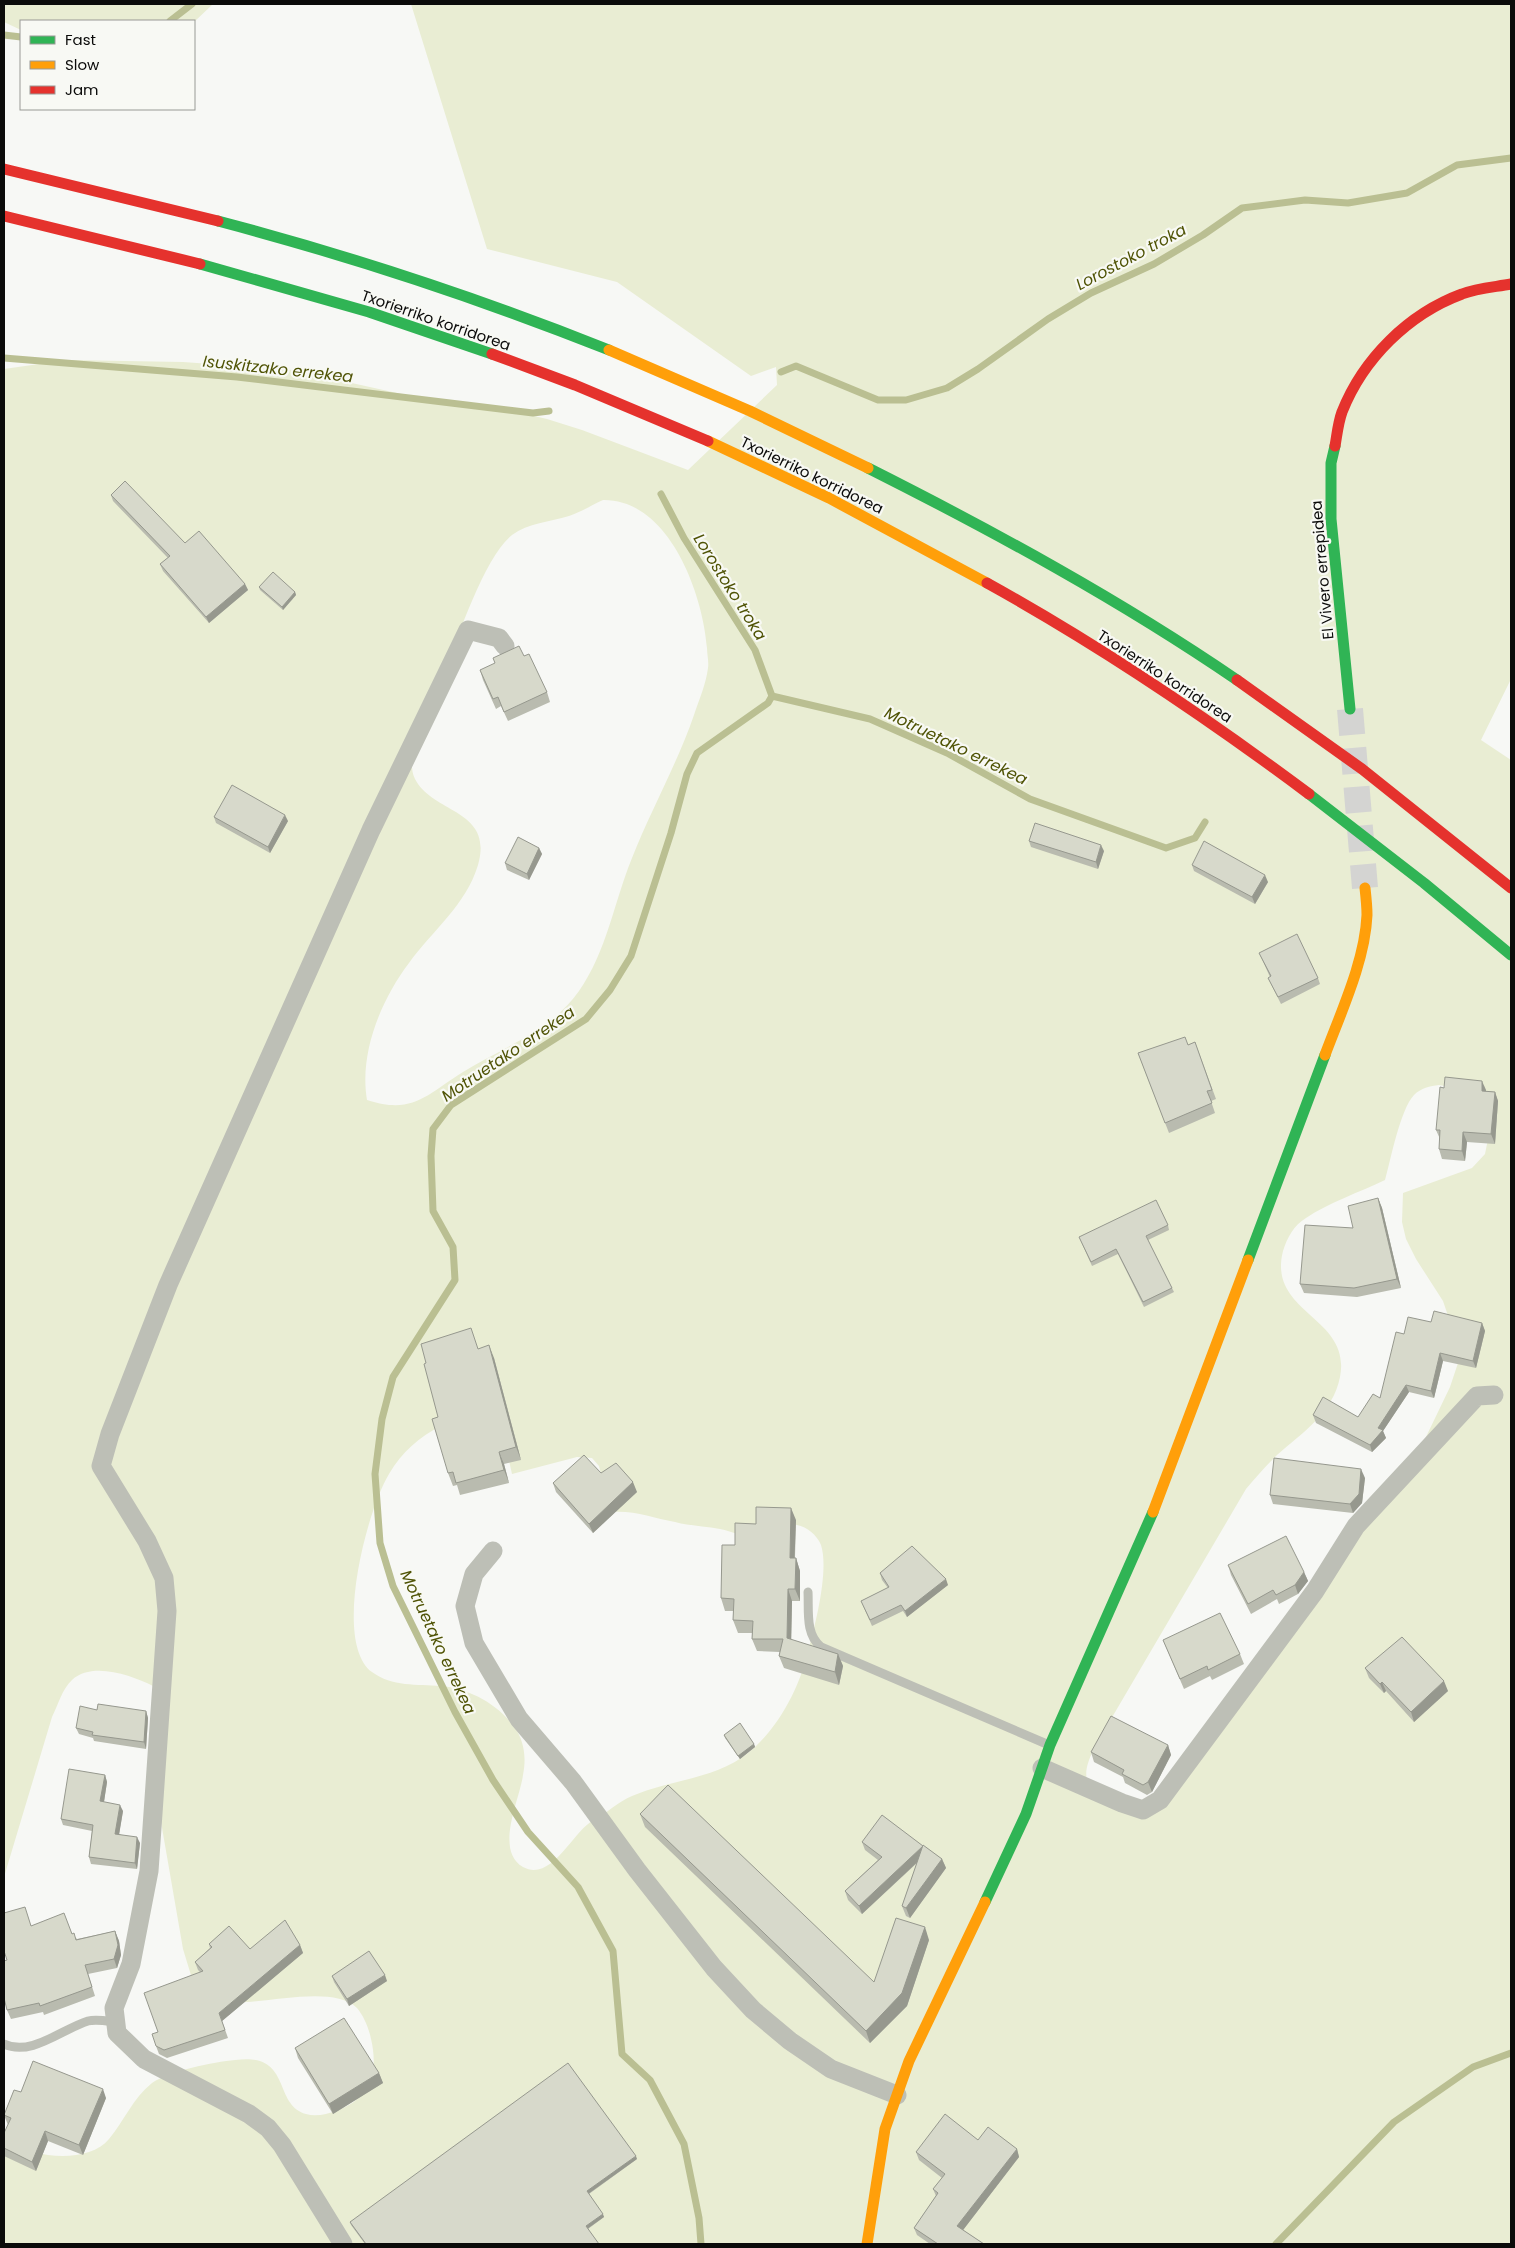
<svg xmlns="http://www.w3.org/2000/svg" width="1515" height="2248" font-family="Poppins,sans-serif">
  <rect width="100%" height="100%" fill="#f7f8f5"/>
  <g fill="#e9edd3" fill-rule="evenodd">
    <path d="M4,4H213L194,22L21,21V30L4,22Z"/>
    <path d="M411,4H1511V679L1481,740L1511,760V2244H4V2139C14,2143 24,2149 35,2152C57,2159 94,2158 109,2139C124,2121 133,2098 152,2083C169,2071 214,2062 235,2060C293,2052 272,2104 306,2114C316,2117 327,2114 336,2111C370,2099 379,2073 371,2039C369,2029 364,2016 357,2008C332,1984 264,2005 231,2002C220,2001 205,1990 194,1985L183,1949L161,1822L153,1686C132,1676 93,1661 72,1680C62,1689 58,1705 52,1717L4,1877V369L67,360L183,362L293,370L415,397L490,406L547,419L582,430L688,470L777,385L776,367L751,376L617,282L487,249ZM603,500C669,499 703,594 707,648C707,654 709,662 708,668C706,684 699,700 694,715C677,764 651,810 632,858C614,902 607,951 579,991C551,1031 503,1047 463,1072C426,1095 413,1115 367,1100C359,1053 381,1000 409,963C432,931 466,905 478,865C494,809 433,814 415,779C408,765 414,745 419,731C425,710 436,689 445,669C459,635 485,556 512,535C528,523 550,522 569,516C581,512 592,505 603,500ZM1439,1085L1450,1087L1489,1134L1485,1154L1472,1168L1403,1193L1402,1222L1406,1239L1416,1259L1443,1301L1461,1354L1450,1387L1425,1439L1151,1800L1103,1801C1099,1796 1090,1789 1088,1783C1081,1767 1097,1744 1104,1731L1246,1489C1256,1477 1266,1466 1277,1455C1302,1433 1333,1413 1340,1377C1352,1316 1267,1314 1283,1251C1287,1238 1294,1225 1306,1218C1328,1203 1360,1192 1385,1180C1391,1159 1400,1110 1414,1095C1421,1088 1430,1086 1439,1085ZM441,1426L502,1429L512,1474L577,1457L592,1458L599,1466L611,1512C634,1510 653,1518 675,1522C690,1526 705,1526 720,1529C726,1530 733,1533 739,1534C758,1536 778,1522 797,1525C807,1527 817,1535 821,1545C829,1570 816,1622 809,1648C800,1687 779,1728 748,1753C716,1779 669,1780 632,1796C619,1801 607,1813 594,1820C573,1830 552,1883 523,1867C494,1850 520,1799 523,1775C526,1760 525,1745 517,1731C502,1706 469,1688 441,1686C417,1684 392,1687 372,1672C332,1642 367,1510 389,1474C402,1452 419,1437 441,1426Z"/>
  </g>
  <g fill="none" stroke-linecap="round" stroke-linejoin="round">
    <g stroke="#babf92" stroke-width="7">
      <path d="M170,21L192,4"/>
      <path d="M4,35L21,37"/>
      <path d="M4,358L237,377L533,413L549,411"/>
      <path d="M781,372L796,366L878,400H906L947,388L978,369L1048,319L1091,293L1154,264L1203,235L1242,208L1305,200L1348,203L1407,193L1457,165L1511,158"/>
      <path d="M661,494L684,538L755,650L772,696"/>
      <path d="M701,2244L699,2218L684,2144L650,2080L622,2054L613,1951L578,1887L528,1832L493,1780L455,1712L393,1586L380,1543L375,1474L382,1419L393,1377L455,1280L453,1247L433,1211L431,1156L433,1129L451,1105L586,1019L610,990L631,956L671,833L687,774L697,753L768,703L772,696L870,719L947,753L1030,799L1166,848L1195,838L1205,822"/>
      <path d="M1276,2244L1394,2122L1473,2067L1511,2053"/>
    </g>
    <path stroke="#d4d4d2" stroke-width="26" stroke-dasharray="26 13" stroke-linecap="butt" d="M1350,709L1365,888"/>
    <g stroke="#bdbfb6" stroke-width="9">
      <path d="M808,1592C809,1611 805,1634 821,1647L1049,1745"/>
      <path d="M4,2044C31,2057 62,2029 88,2021C96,2019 107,2021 116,2022"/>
    </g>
    <g stroke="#bdbfb6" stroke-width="19">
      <path d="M493,1551L474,1574L465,1606L474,1643L519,1719L573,1782L637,1870L714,1968L753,2010L790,2041L831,2069L897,2095"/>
      <path d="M1042,1768L1122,1803L1143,1810L1160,1800L1315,1591L1356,1526L1477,1396L1494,1395"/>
      <path d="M343,2244L282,2145L268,2128L249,2114L144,2059L117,2033L114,2008L131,1964L149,1871L167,1611L164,1578L147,1541L101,1466L110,1434L168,1285L371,830L468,630L499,638L505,646"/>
    </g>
    <g stroke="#30b455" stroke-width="11">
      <path d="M218,221C351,256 481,299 609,350"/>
      <path d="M200,264L369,312L492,354"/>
      <path d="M1335,446L1331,463V519L1350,709"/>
      <path d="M868,468C995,532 1120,600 1237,680"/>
      <path d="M1309,794L1424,883L1511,955"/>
      <path d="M1248,1260L1325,1055"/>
      <path d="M985,1902L1026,1814L1050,1745L1153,1512"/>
    </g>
    <g stroke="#ff9f0a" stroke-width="11">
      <path d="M609,350L750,411L868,468"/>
      <path d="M708,441L829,498L987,583"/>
      <path d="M1325,1055C1341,1012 1365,961 1367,915C1367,906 1366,897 1365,888"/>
      <path d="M1153,1512L1248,1260"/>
      <path d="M867,2244L885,2129L909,2061L985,1902"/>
    </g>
    <g stroke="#e5322d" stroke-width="11">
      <path d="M4,169L218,221"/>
      <path d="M4,216L200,264"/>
      <path d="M492,354L575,385L708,441"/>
      <path d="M1335,446C1337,435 1338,423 1342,412C1363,359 1408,314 1462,294C1477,288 1495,287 1511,284"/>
      <path d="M987,583C1099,645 1206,717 1309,794"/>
      <path d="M1237,680L1362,769L1511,888"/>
    </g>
  </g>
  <g fill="#b9bbaf">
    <path d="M111,495L245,584L248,590L209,623L163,571L160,564L168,558L113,501Z"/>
    <path d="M259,587L295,592L296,595L283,610L260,590Z"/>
    <path d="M524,656L547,692L550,702L508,721L501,706L496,709L483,680L480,670Z"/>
    <path d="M214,817L288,821L270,853L216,823Z"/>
    <path d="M1029,841L1104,851L1098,869L1031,847Z"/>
    <path d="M539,848L542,854L529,880L507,870L505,863Z"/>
    <path d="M1192,865L1268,882L1255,904L1194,871Z"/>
    <path d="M1259,953L1318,978L1320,984L1281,1004L1268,978L1270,977Z"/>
    <path d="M1195,1042L1216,1099L1211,1101L1215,1113L1169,1133L1138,1053L1188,1045Z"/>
    <path d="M1486,1090V1091L1495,1092L1498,1101L1495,1144L1467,1142L1465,1161L1442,1159L1439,1149L1440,1139L1436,1130Z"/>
    <path d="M1378,1198L1382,1208L1401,1288L1357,1297L1304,1293L1300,1284L1353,1228Z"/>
    <path d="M1168,1225L1169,1230L1148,1240L1174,1292L1144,1307L1118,1254L1092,1266L1079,1237Z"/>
    <path d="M1431,1322L1482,1323L1485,1331L1476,1368L1443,1361L1434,1398L1409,1392L1383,1431L1386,1438L1372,1452L1316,1423L1313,1415L1358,1417L1380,1398L1404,1334Z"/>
    <path d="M478,1349L494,1358L521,1460L504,1464L509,1483L460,1495L457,1485L453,1486L448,1473Z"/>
    <path d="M601,1473L637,1492L593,1533L556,1492L553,1483Z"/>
    <path d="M1365,1478L1362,1503L1353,1513L1273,1504L1270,1495Z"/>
    <path d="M796,1520L795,1558H796L800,1571V1601H792L791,1640L838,1654L843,1666L839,1685L784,1668L779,1656L780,1652L757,1651L752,1639V1633H738L733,1620L734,1611H725L721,1598L735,1545L756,1524Z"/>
    <path d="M1228,1565L1304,1572L1308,1581L1298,1594L1279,1604L1277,1599L1251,1614L1231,1575Z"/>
    <path d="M880,1573L948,1585L907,1617L903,1611L872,1626L861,1601L888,1588L882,1580Z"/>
    <path d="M1163,1640L1240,1654L1244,1664L1212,1680L1210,1676L1184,1689Z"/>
    <path d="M1365,1668L1448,1691L1414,1722L1386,1691L1384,1693L1369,1678Z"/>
    <path d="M97,1710L146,1711L148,1718L146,1749L94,1741L93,1738L79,1734L76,1728Z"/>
    <path d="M724,1735L754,1744L755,1747L740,1759L725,1738Z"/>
    <path d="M1168,1745L1171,1755L1152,1792L1147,1795L1125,1783L1123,1777L1094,1762L1091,1752Z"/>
    <path d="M105,1775L107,1782L104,1802L123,1811L119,1834L140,1843L137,1869L91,1864L89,1857L92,1831L63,1825L61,1819Z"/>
    <path d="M640,1814L874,1982L929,1940L907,2006L870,2043L645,1827Z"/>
    <path d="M862,1842L923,1846L942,1859L946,1868L910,1918L906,1916L902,1906L917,1863L862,1914L848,1900L845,1891L878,1860L865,1850Z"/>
    <path d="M31,1926L72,1934L77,1939L115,1931L119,1941L121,1955L117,1968L88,1974L95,1996L44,2015L43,2012L11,2019L7,2010V1960Z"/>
    <path d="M209,1944L250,1949L300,1945L303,1953L222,2021L228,2038L167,2058L159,2054L156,2046L158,2032L200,1972L198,1970L195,1962L210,1948Z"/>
    <path d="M332,1976L387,1981L349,2006L334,1982Z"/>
    <path d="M295,2048L379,2073L383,2083L333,2114L298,2058Z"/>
    <path d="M21,2092L106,2098L83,2155L48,2141L36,2171L4,2156V2133L8,2125L4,2115Z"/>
    <path d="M978,2140L1017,2149L1019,2157L963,2230L984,2244H930L917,2235L914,2228L936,2196L933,2189L942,2178L919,2160L916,2152Z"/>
    <path d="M637,2159L589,2194L604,2217L588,2229L599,2244H365L351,2225L350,2222Z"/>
  </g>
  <g fill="#96988e">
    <path d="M245,584L248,590L209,623L206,617Z"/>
    <path d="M295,592L296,595L283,610L282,607Z"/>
    <path d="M285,815L288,821L270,853L268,847Z"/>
    <path d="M1101,845L1104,851L1098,869L1096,862Z"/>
    <path d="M539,848L542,854L529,880L527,874Z"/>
    <path d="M1265,875L1268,882L1255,904L1252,897Z"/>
    <path d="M1482,1081L1486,1090L1485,1100L1482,1091Z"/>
    <path d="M1495,1092L1498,1101L1495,1144L1491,1134Z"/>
    <path d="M1463,1132L1467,1142L1465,1161L1462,1151Z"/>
    <path d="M1378,1198L1382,1208L1401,1288L1397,1279Z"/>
    <path d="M1482,1323L1485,1331L1476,1368L1473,1361Z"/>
    <path d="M489,1345L494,1358L521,1460L516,1447Z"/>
    <path d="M1440,1353L1443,1361L1434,1398L1431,1391Z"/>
    <path d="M1406,1385L1409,1392L1383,1431L1386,1438L1372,1452L1370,1445L1378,1428Z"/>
    <path d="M499,1452L504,1464L509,1483L504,1470Z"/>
    <path d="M1361,1469L1365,1478L1362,1503L1353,1513L1350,1504Z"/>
    <path d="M633,1482L637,1492L593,1533L589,1524Z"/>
    <path d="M791,1508L796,1520L794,1571L790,1558Z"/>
    <path d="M796,1558L800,1571V1601L795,1589Z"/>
    <path d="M1304,1572L1308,1581L1298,1594L1295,1585Z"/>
    <path d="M946,1579L948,1585L907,1617L905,1611Z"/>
    <path d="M788,1589L792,1601L791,1651L787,1638Z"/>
    <path d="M838,1654L843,1666L839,1685L835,1672Z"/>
    <path d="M1444,1681L1448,1691L1414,1722L1411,1712Z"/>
    <path d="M1382,1682L1386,1691L1384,1693L1380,1684Z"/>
    <path d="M146,1711L148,1718L146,1749L144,1742Z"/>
    <path d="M754,1744L755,1747L740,1759L738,1756Z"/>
    <path d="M1168,1745L1171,1755L1152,1792L1148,1782Z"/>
    <path d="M105,1775L107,1782L103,1808L100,1801Z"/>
    <path d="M120,1805L123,1811L118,1841L115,1834Z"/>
    <path d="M137,1837L140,1843L137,1869L135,1863Z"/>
    <path d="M923,1846L926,1854L862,1914L859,1906Z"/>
    <path d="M942,1859L946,1868L910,1918L906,1908Z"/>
    <path d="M925,1927L929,1940L907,2006L870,2043L866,2031Z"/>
    <path d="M115,1931L119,1941L121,1955L117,1968L114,1959Z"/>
    <path d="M300,1945L303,1953L222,2021L219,2013Z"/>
    <path d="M385,1975L387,1981L349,2006L347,1999Z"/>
    <path d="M379,2073L383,2083L333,2114L329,2104Z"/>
    <path d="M103,2089L106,2098L83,2155L79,2145Z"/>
    <path d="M45,2131L48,2141L36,2171L32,2162Z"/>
    <path d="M1017,2149L1019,2157L960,2234L957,2226Z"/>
    <path d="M636,2156L637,2159L588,2194L587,2191Z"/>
    <path d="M603,2214L604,2217L587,2229L586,2226Z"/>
  </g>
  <g fill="#d7d9cb" stroke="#96988e">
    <path d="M125,481L185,543L199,531L245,584L206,617L160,564L170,556L111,495Z"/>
    <path d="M273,572L295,592L282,607L259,587Z"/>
    <path d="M519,646L524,656L529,654L547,692L504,712L498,697L493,699L480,670L495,663L493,658Z"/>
    <path d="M232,785L285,815L268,847L214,817Z"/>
    <path d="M1035,823L1101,845L1096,862L1029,841Z"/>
    <path d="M518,837L539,848L527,874L505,863Z"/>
    <path d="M1204,841L1265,875L1252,897L1192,865Z"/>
    <path d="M1297,934L1318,978L1278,997L1268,978L1271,976L1259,953Z"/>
    <path d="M1185,1037L1188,1045L1195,1042L1212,1090L1207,1091L1212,1103L1165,1123L1138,1053Z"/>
    <path d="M1445,1077L1482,1081V1091L1495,1092L1491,1134L1463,1132L1462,1151L1439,1149L1440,1130H1436L1440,1087L1444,1088Z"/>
    <path d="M1378,1198L1397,1279L1354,1288L1300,1284L1305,1225L1353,1228L1348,1206Z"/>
    <path d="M1156,1200L1168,1225L1146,1236L1172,1288L1143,1302L1116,1249L1091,1262L1079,1237Z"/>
    <path d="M1434,1311L1482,1323L1473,1361L1440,1353L1431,1391L1406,1385L1378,1428L1383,1430L1370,1445L1313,1415L1323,1397L1358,1417L1373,1394L1380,1398L1396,1332L1404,1334L1408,1317L1431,1322Z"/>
    <path d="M471,1328L478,1349L489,1345L516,1447L499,1452L504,1470L456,1483L453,1472L448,1473L432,1419L438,1417L424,1364L426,1363L421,1344Z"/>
    <path d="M584,1455L601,1473L616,1463L633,1482L589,1524L553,1483Z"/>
    <path d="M1274,1458L1361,1469L1359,1494L1350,1504L1270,1495Z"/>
    <path d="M756,1507L791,1508L790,1558H796L795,1589H788L787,1638L838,1654L835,1672L779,1656L783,1639H752L753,1621L733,1620L734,1599L721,1598L722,1545H735V1523L756,1524Z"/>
    <path d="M1286,1536L1304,1572L1295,1585L1276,1595L1273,1590L1248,1604L1228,1565Z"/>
    <path d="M912,1546L946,1579L905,1611L901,1605L870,1620L861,1601L889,1587L880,1573Z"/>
    <path d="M1220,1613L1240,1654L1208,1670L1207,1666L1180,1679L1163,1640Z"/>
    <path d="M1402,1637L1444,1681L1411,1712L1382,1682L1380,1684L1365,1668Z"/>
    <path d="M98,1704L146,1711L144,1742L92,1735L93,1732L76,1728L80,1706L97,1710Z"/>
    <path d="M1111,1716L1168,1745L1148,1782L1143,1785L1122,1774L1124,1770L1091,1752Z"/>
    <path d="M740,1723L754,1744L738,1756L724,1735Z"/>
    <path d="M69,1769L105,1775L100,1801L120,1805L115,1834L137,1837L135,1863L89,1857L93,1825L61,1819Z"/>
    <path d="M668,1785L874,1982L896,1918L925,1927L902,1993L866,2031L640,1814Z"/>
    <path d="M882,1815L923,1846L859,1906L845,1891L882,1857L862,1842Z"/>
    <path d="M923,1845L942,1859L906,1908L902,1906Z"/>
    <path d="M25,1907L31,1926L64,1913L72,1934L74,1933L76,1940L115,1931L118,1945L114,1959L85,1965L92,1987L40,2006L39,2003L7,2010L4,1998V1961L7,1960L4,1951V1913Z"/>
    <path d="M285,1920L300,1945L219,2013L225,2030L164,2050L156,2046L152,2034L158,2032L144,1993L203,1971L195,1962L212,1947L209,1944L229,1926L250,1949Z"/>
    <path d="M369,1951L385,1975L347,1999L332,1976Z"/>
    <path d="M344,2018L379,2073L329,2104L295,2048Z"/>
    <path d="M33,2061L103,2089L79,2145L45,2131L32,2162L4,2148V2133L11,2118L4,2115L14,2090L21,2092Z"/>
    <path d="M568,2063L636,2156L587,2191L603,2214L586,2226L599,2244H366L350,2222Z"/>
    <path d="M945,2114L978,2140L988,2127L1017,2149L957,2226L984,2244H938L914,2228L938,2193L933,2189L945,2174L916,2152Z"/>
  </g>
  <g text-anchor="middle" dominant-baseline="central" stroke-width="4.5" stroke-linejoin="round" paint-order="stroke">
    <g font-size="15" fill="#0b0b0a" stroke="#f8f9f4">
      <text transform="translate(436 320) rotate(19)">Txorierriko korridorea</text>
      <text transform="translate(812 475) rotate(26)">Txorierriko korridorea</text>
      <text transform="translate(1322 570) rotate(-95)">El Vivero errepidea</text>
      <text transform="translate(1165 676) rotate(33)">Txorierriko korridorea</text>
    </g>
    <g font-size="16" font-style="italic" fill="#4f5305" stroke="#f8f9f4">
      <text transform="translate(1131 257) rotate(-28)">Lorostoko troka</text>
      <text transform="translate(278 369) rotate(6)">Isuskitzako errekea</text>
      <text transform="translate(730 587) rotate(58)">Lorostoko troka</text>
      <text transform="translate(956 746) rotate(26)">Motruetako errekea</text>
      <text transform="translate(508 1054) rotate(-34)">Motruetako errekea</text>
      <text transform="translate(438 1642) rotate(65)">Motruetako errekea</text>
    </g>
  </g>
  <rect width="1515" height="2248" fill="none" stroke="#0b0b0a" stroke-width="10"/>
  <rect x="20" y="20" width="175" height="90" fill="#f8f9f4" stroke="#999a96"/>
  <rect x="30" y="36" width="25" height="8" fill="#30b455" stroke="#999a96"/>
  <text x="65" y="45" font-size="15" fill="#0b0b0a">Fast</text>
  <rect x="30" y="61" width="25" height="8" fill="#ff9f0a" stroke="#999a96"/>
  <text x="65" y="70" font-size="15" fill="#0b0b0a">Slow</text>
  <rect x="30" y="86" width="25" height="8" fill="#e5322d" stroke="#999a96"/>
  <text x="65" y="95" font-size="15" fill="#0b0b0a">Jam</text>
</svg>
